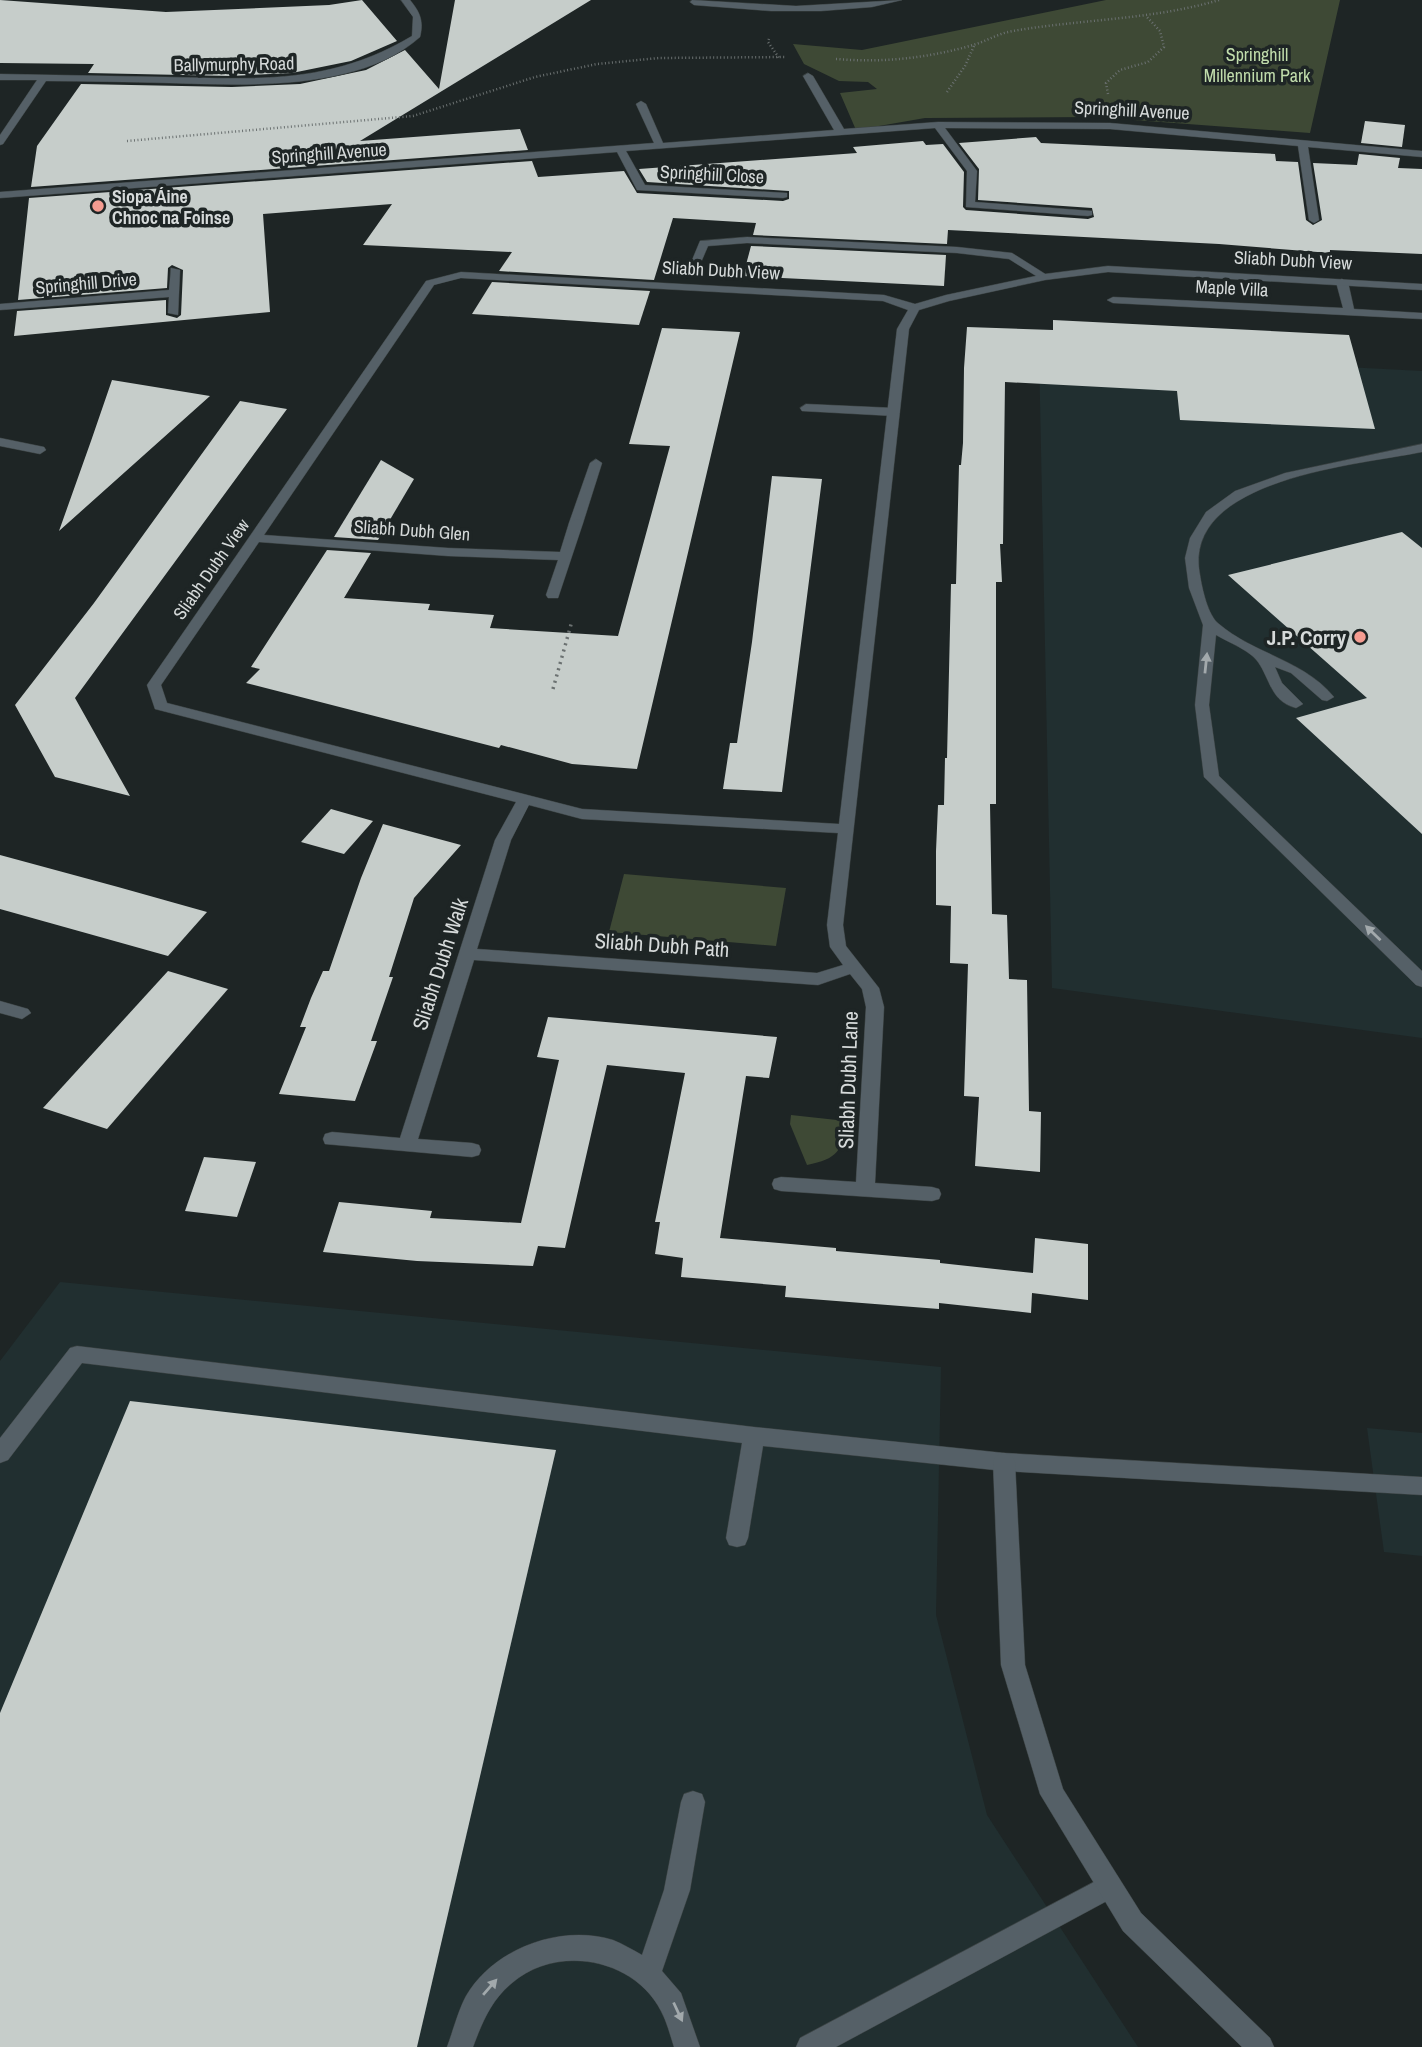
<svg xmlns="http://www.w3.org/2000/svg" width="1422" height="2047" font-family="'Archivo Narrow',sans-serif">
  <rect width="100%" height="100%" fill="#1e2525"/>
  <g fill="#212f30">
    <path d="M1039,351L1422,371V1038L1052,988Z"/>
    <path d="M60,1282L941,1367L936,1615L987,1815L1138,2047H0V1361Z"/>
    <path d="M1367,1428L1422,1433V1556L1384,1552Z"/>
  </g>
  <g fill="#3e4935">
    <path d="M1106,0H1340L1310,133L1093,117L925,118L856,130L840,93L877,89L868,82L839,81L804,64L793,44L862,50Z"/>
    <path d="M624,874L786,888L776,946L609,932Z"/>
    <path d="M791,1115L846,1121C843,1151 837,1159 807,1165L790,1124Z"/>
  </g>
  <g fill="#c6cdca">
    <path d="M0,0L166,12L329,5L362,0L397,41L351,61L292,73L231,76L88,73L94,64L0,63Z"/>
    <path d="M455,0H591L360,141L520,129L528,150L31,187L37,146L81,84L232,87L300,84L366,70L405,50L439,89Z"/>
    <path d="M1365,121L1405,125L1402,147L1361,143Z"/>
    <path d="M1036,137L1041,143L1275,154L1276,161L1298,162L1306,220L1313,225L1322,220L1313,163L1357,165L1359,154L1400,158L1398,168L1422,169V254L1330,250V253L1219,244L948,230L947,244L753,235L756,223L673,218L654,280L499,271L512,252L363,245L392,204L263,214L270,312L14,336L17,311L166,300V315L177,318L181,315L183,270L172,265L168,268L167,288L18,300L29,198L532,161L538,177L624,171L637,193L783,201L789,199V191L647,182L639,169L857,153L853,147L923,141L926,145L943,144L964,172L963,207L966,210L1088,219L1094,217L1092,208L978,200L979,169L959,143Z"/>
    <path d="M751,246L946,255L944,286L743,276Z"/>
    <path d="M492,282L650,291L639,325L472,314Z"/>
    <path d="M1053,320L1349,335L1375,429L1180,420L1177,391L1005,382L1003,544H1000L1002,582H996V804H990L992,914L1007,915L1009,979L1027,980L1029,1111L1041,1112L1040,1172L975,1166L979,1097L964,1096L968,964L950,963L951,906L936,905V851L938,805H944L945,758H947L951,584H956L959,465H961L963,443L964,368L967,327L1053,330Z"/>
    <path d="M662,328L740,332L637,769L572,764L501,745L499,748L246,683L260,669L251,667L327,550L371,553L344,598L430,604L428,610L494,615L490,628L618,636L670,446L629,444Z"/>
    <path d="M112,380L210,396L59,531L91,441Z"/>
    <path d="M240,401L287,409L75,698L130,796L55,777L15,705L94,603Z"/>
    <path d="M381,460L414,479L378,540L334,537Z"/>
    <path d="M772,476L822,479L782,792L723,789L730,743H737L752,642Z"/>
    <path d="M1402,532L1422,548V834L1296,718L1367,698L1228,575Z"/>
    <path d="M331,809L373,821L344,854L301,842Z"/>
    <path d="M383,824L461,845L414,898L389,977H393L371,1041H377L355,1101L279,1094L306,1027H300L311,998L323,971H329L361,878Z"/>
    <path d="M0,855L118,887L207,912L168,956L0,909Z"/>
    <path d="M168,971L228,989L107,1129L43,1108Z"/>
    <path d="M548,1017L777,1037L769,1078L746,1076L720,1238L836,1248V1251L940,1260V1263L1033,1273L1035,1238L1088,1244V1300L1032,1293L1031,1313L939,1303V1309L785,1297L786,1286L681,1277L683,1258L655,1254L660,1222H655L685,1073L607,1065L565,1248L538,1246L533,1266L417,1261L323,1252L339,1202L432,1211L430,1218L521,1223L559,1060L537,1057Z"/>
    <path d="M204,1157L256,1162L237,1217L185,1211Z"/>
    <path d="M130,1401L556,1450L417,2047H0V1713Z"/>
  </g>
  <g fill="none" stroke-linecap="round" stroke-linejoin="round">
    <defs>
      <g id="service">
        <path d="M747,237L957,247L1012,253L1050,277L1041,279L1009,259L957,253L747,243L708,246L699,267L690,265L700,241Z"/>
        <path d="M1342,279L1348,282L1354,309L1422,313V319L1113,303L1107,300L1113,297L1343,308L1336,282Z"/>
        <path d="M806,404L894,408L900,412L894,416L802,411L800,408Z"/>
        <path d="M1422,444V452C1359,465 1181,478 1200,575C1202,588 1208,616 1219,624C1254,654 1304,660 1334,697L1327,701L1322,700L1291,673L1275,667L1282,683L1303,704L1296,708C1271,702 1270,679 1258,662C1251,651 1228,642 1216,635L1209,705L1219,776L1422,971V987L1416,985L1204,777L1195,705L1203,625L1189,588L1185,558L1190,538L1206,512L1235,491L1285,473Z"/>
        <path d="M596,459L602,463L583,523L576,527L571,526L569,523L590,463Z"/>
        <path d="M77,1346L754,1427L1004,1453L1422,1477V1495L1004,1471L763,1446L748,1538L745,1545L737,1547L729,1545L726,1538L742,1443L82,1363L8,1460L0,1463V1438L70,1348Z"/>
        <path d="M693,1791L702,1794L705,1802L690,1890L662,1971L681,1993L700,2047H674C670,2035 667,2022 661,2011C634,1958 557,1944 512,1983C491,2000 482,2023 473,2047H447C453,2031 458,2011 466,1996C494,1948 561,1924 613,1940C623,1944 633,1950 642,1955L664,1890L681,1802L684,1794Z"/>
        <path d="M1109,1874L1118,1877L1122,1886L1118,1895L836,2047H796L800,2038Z"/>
      </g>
      <g id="minor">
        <path d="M401,0H410C420,12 424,21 420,37C358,92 246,85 169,83C128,82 87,81 46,81L3,144L0,145V135L37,80H0V74C55,75 110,76 165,77C257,79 330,85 412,36L413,17Z"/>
        <path d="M692,0L796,6L902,0L872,7L821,11H771L694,5L690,2Z"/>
        <path d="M808,73L813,76L844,129L938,122L1110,123L1422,151V157L1308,147L1319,220L1314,223L1309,220L1298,146L1110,129L945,128L977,171L975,202L1092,211V215L1088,216L966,207L967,171L935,128L626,151L645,185L787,193V197L783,198L637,190L617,152L0,198V192L654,143L636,104L641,101L646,104L663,143L834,130L803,76Z"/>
        <path d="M1108,266L1422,284V290L1108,272L1045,280L949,301L919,310L909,329L843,925L846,946L879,988L884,1007L875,1183L932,1187L939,1189L941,1194L939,1199L932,1201L781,1191L774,1189L772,1184L774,1179L781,1177L856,1182L866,1007L862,989L850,974L818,985L474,960L418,1139L472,1143L479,1145L481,1150L479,1155L472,1157L325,1144L323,1139L325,1134L332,1132L400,1138L495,840L516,802L155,709L147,685L426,281L461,272L884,295L915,304L946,295L1045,274ZM461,278L883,301L908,310L897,329L839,824L582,809L167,703L161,685L259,542L448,556L558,560L546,595L548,598H558L583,523L581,520L576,519L569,523L560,552L448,548L264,535L434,285ZM529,805L582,819L838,833L827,925L830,947L843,965L817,973L477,949L511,840Z"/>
        <path d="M171,268L180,270L178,315L168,313L169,297L0,310V304L169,290Z"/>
        <path d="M0,438L44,447L46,450L40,454L0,446Z"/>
        <path d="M0,1001L28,1009L31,1013L22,1019L0,1013Z"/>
        <path d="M1004,1453L1012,1456L1015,1462L1025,1665L1063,1789L1141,1913L1270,2038L1274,2047H1242L1123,1931L1040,1794L1001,1665L993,1462L996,1456Z"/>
      </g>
    </defs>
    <use href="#service" stroke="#3b4242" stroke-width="1"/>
    <use href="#minor" stroke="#3b4242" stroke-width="1"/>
    <g stroke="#6b7171" stroke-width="2.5" stroke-dasharray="1 2.5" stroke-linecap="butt">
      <path d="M769,39L768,42L779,58"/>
      <path d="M836,59C882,63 929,58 973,45C987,41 999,33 1013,31C1082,19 1152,20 1219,0"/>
      <path d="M947,92L965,66L974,46"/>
      <path d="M1108,94L1106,83L1120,70L1148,62L1164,47L1160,31L1147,17"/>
      <path d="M127,141L413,116L535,77L597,64L659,58L785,57"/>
    </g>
    <path stroke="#6b7171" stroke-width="3.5" stroke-dasharray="2 4.5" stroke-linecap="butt" d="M553,689L572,621"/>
    <use href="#service" fill="#556067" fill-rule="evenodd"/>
    <use href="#minor" fill="#556067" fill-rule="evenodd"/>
  </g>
  <defs><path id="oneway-solid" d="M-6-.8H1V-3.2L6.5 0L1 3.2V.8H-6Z" transform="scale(1.75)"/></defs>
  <g fill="#a2a9ac">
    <use href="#oneway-solid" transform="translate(1206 663) rotate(-84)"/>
    <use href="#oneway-solid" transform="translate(1373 933) rotate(-136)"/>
    <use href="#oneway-solid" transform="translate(490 1987) rotate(-49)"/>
    <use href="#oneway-solid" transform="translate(678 2012) rotate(65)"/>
  </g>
  <g fill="#f59c91" stroke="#1e2525" stroke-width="2.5">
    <circle cx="98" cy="206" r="7"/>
    <circle cx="1360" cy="637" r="7"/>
  </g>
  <g text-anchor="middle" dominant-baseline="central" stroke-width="7" stroke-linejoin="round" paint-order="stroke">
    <g font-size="18" fill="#c1ddac" stroke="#1e2525">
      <text x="1257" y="54">Springhill<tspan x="1257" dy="21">Millennium Park</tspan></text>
    </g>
    <g font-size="18" fill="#d6dada" stroke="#1e2525">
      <text transform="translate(234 64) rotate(-1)">Ballymurphy Road</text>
      <text transform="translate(1132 110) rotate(3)">Springhill Avenue</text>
      <text transform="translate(329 153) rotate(-4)">Springhill Avenue</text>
      <text transform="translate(712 174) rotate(3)">Springhill Close</text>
      <text transform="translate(1293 260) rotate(3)">Sliabh Dubh View</text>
      <text transform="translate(721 270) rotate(3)">Sliabh Dubh View</text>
      <text transform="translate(86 283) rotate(-5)">Springhill Drive</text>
      <text transform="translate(1232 288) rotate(3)">Maple Villa</text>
      <text transform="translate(412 530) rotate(4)">Sliabh Dubh Glen</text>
      <text transform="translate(211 569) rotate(-55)">Sliabh Dubh View</text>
    </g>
    <g font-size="18" font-weight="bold" fill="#d6dada" stroke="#1e2525" text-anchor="start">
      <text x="112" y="196">Siopa Áine<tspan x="112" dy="21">Chnoc na Foinse</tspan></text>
    </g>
    <g font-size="21" font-weight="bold" fill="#d6dada" stroke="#1e2525" text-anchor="end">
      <text x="1346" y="637">J.P. Corry</text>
    </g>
    <g font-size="21" fill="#d6dada" stroke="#1e2525">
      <text transform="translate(662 945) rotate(4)">Sliabh Dubh Path</text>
      <text transform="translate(440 964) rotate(-72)">Sliabh Dubh Walk</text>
      <text transform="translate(848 1080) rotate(-88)">Sliabh Dubh Lane</text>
    </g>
  </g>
</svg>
